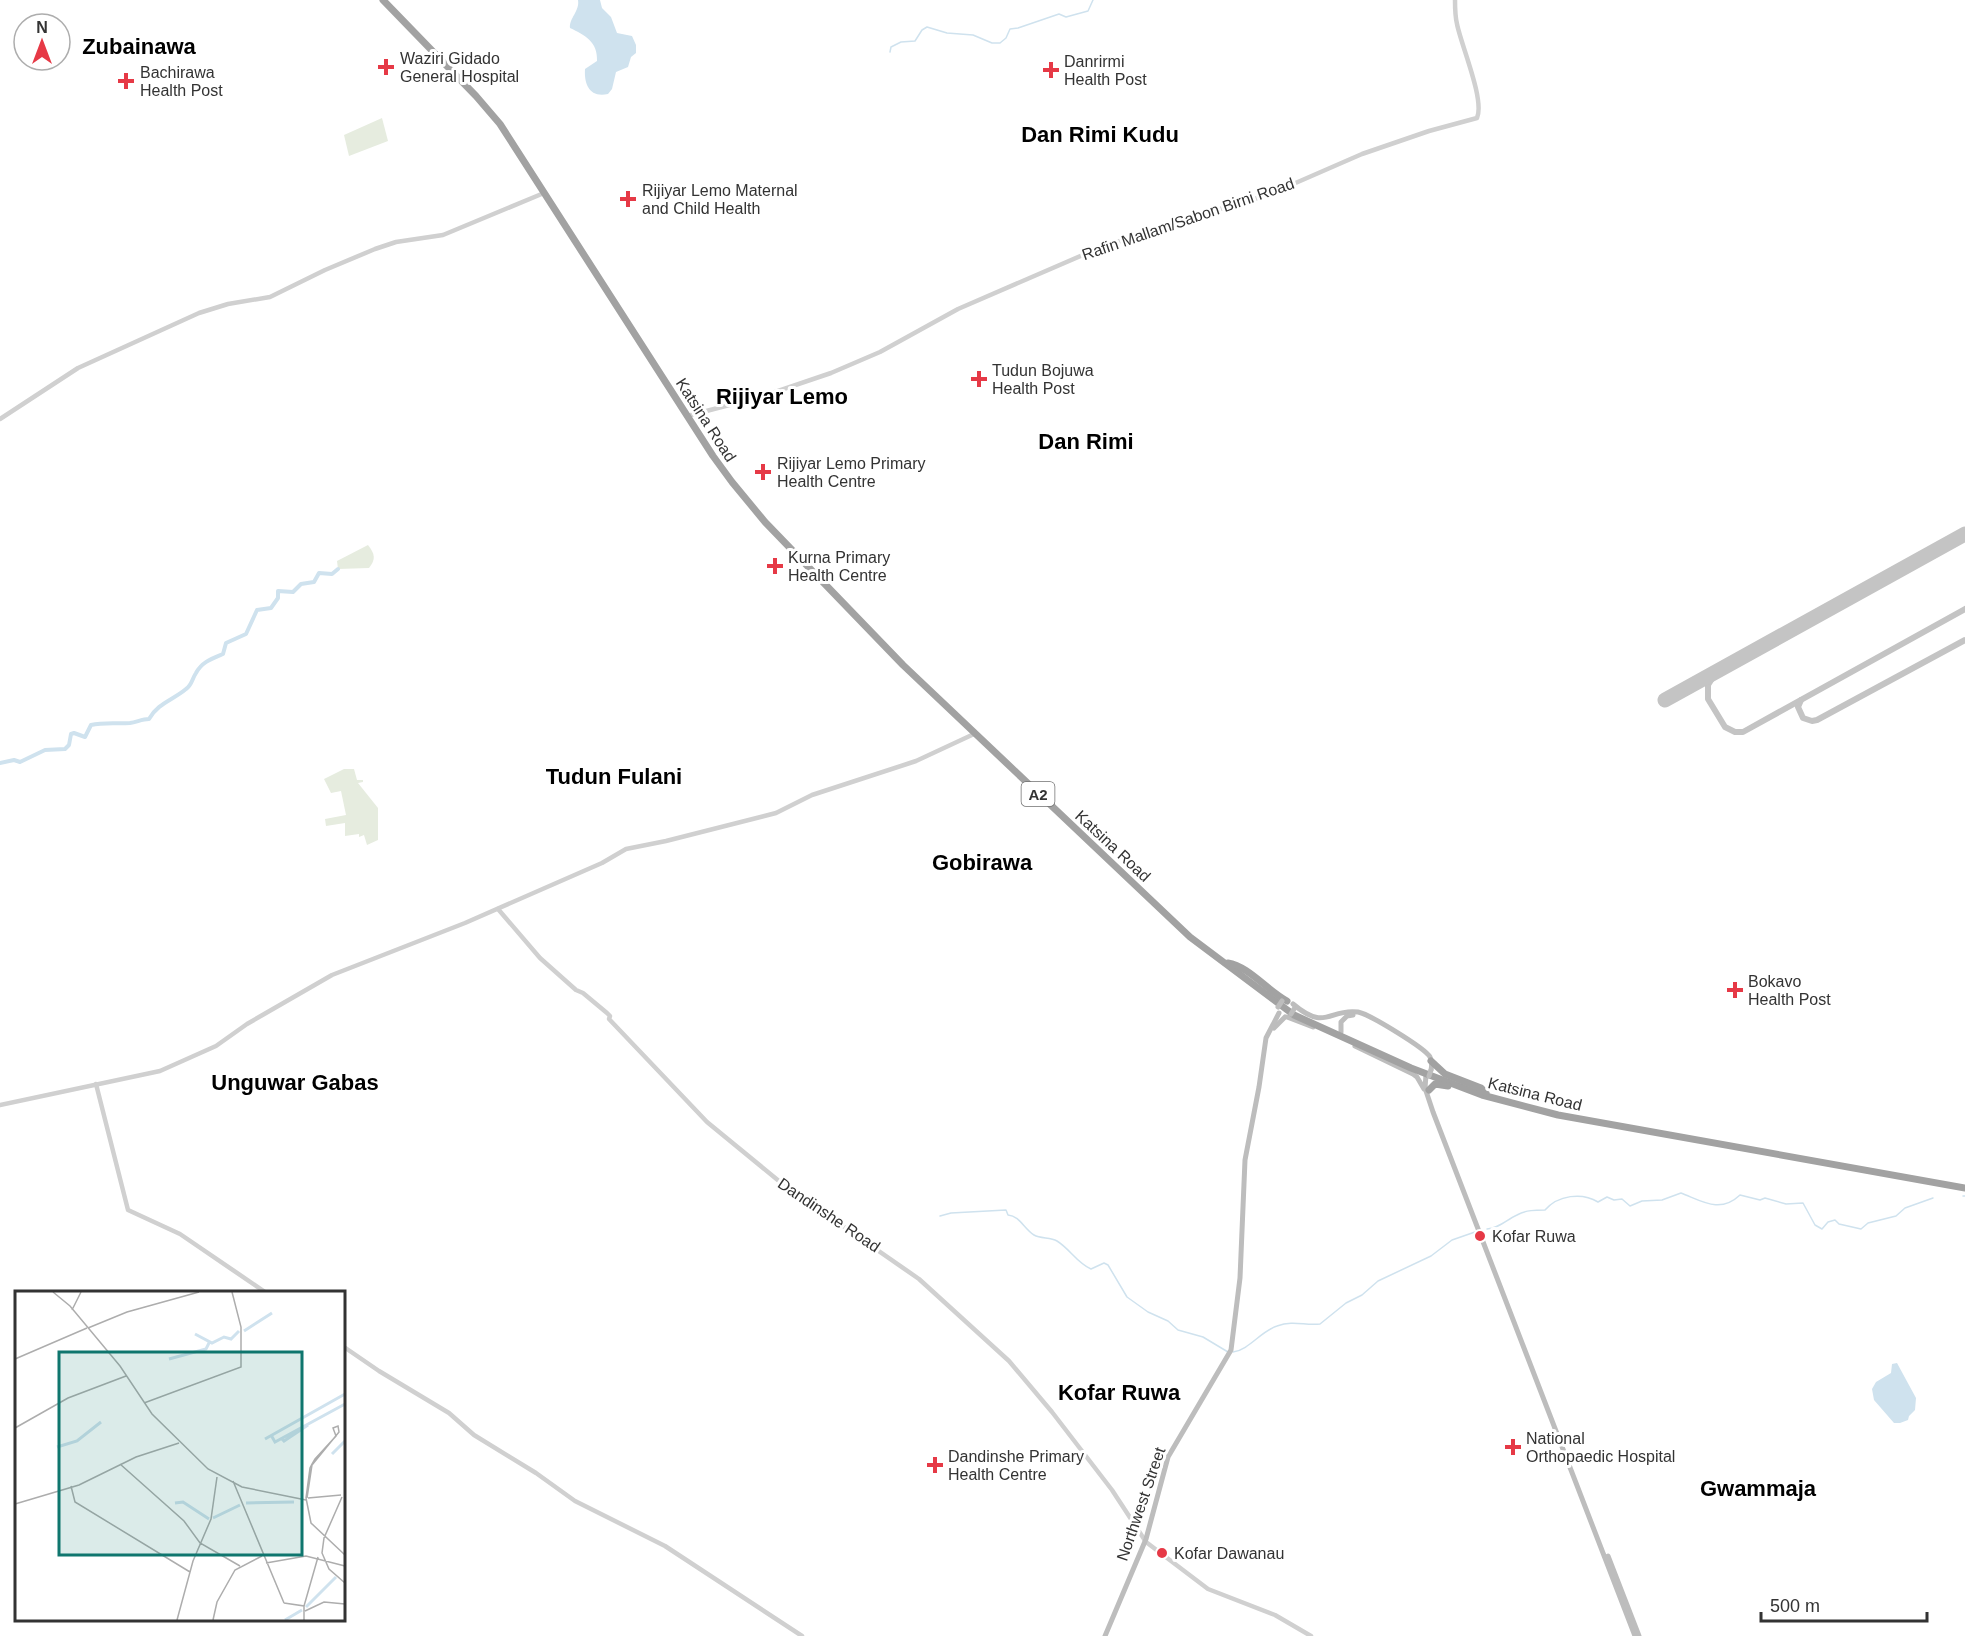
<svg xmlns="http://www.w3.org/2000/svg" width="1965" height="1636" font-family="Helvetica,sans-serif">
  <rect width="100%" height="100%" fill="#fff"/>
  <g fill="#e6ecdf">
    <path d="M382,118L388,141L349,156L344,135Z"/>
    <path d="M368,545C375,554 376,559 369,568L338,569L337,561Z"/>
    <path d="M344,769H354L357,780H363V782L358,783L378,808V840L367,845L364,835L359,837V834L345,836V823L326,826L325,819L346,815L341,791L331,793L324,779Z"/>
  </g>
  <g fill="#cfe2ee">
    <path d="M578,0H600L602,8L611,17L617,33L632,36L636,45V53L631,57L628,67L616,72L612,89L608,94C590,98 584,85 585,69L597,61C598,42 585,35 570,28C569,18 580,11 578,0Z"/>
    <path d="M1897,1363L1916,1398L1915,1410L1909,1416L1908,1420L1900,1423H1894L1874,1400L1872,1389L1876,1382L1891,1373L1892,1364Z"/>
  </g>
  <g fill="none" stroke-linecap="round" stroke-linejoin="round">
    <g stroke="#cfe2ee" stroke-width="1.5">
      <path d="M890,52L891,47L901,42L915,41L922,30L927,27L947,33L973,35L992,43H1000L1006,38L1010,29L1018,28L1059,14L1066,17L1088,11L1093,0"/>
      <path d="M1963,1196H1965"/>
      <path d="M940,1216L951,1213L1006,1210L1008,1215C1020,1216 1024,1229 1034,1235C1041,1239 1050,1237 1057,1241C1070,1249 1077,1263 1091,1269L1104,1263L1108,1265L1127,1297L1148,1312L1168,1321L1178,1330L1203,1337L1228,1352"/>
      <path d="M1487,1229C1500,1228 1506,1220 1517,1215C1526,1210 1536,1210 1545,1210C1558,1195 1582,1192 1598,1202L1607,1197L1614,1200L1622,1199L1630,1206L1642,1201L1662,1200L1681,1193C1702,1201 1720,1214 1740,1195L1760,1200L1765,1198L1786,1204L1803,1203L1815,1225L1822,1229L1828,1222L1835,1220L1839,1224L1861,1229L1868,1223L1896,1216L1905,1208L1933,1198"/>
      <path d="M1233,1352C1249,1350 1261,1331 1277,1326C1294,1320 1305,1326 1320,1324L1346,1303L1362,1295L1378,1281L1431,1256L1452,1240L1475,1232"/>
    </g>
    <path stroke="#cfe2ee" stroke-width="4" d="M0,763L14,760L20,762L45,750L65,749L69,745L71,734L74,733L85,737L91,725C104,722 117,724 130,723C137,722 142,719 149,719C158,703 173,700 186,689C192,685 192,679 196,673C202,662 211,659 223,654L226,643L246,634L257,610L271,608L278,598V591L293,592L301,584L314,582L319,573L332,574L338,569"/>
    <g stroke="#c4c4c4" stroke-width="6">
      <path d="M1717,671L1708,685V699L1725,727L1735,732H1743L1965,609"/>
      <path d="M1801,700L1798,707L1803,718L1812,721L1817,720L1965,640"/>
    </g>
    <path stroke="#c4c4c4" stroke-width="15" d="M1665,700L1965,534"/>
    <g stroke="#d0d0d0" stroke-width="4.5">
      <path d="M691,415L760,397L831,373L880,352L958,309L1099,248L1186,219L1268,195L1362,154L1429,131L1477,118C1485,100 1461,45 1457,24C1455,16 1455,8 1455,0"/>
      <path d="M0,419L78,368L199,313L228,304L270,297L325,270L375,249L396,242L443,235L544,193"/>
      <path d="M498,909L540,958L576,990L583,993L607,1013L610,1016L609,1019L707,1122L785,1186L919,1279L1009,1361L1052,1412L1112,1490L1146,1542L1208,1589L1275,1615L1311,1636"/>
      <path d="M96,1084L128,1210L180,1234L265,1292"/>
      <path d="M0,1105L160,1071L216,1046L247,1024L332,975L465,923L602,863L626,849L666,841L776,813L812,795L916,761L974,734"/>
      <path d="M344,1347L379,1371L449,1413L474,1435L536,1473L575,1501L665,1546L802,1636"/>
    </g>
    <g stroke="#bdbdbd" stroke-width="5">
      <path d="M1293,1004C1326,1032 1329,1008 1358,1012C1369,1014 1425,1048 1430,1057C1432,1061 1432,1065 1431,1070"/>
      <path d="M1287,1017L1313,1027"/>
      <path d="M1274,1028L1285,1017"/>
      <path d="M1341,1032V1022L1347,1016L1353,1015"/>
      <path d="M1355,1046L1413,1074L1417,1077L1424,1089"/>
      <path d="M1426,1075L1425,1088L1433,1112L1635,1636"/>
      <path d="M1608,1556L1639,1636"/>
      <path d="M1105,1636L1146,1539L1168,1457L1231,1350L1240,1278L1245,1160L1259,1087L1266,1038L1279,1013"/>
    </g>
    <g stroke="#a2a2a2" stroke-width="7">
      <path d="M383,0L476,96L500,124L713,456L732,482L765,522L903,665L1190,937L1294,1015L1411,1068L1482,1095L1558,1115L1965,1188"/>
      <path d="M1228,963C1248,966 1268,991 1287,1001"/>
      <path d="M1431,1061L1445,1074L1481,1088L1486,1093"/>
      <path d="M1429,1090L1435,1084L1448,1086"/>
    </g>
    <g stroke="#bdbdbd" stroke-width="5">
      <path d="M1278,1007L1282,1001"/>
      <path d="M1291,1014L1294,1009"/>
      <path d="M1429,1076L1431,1070"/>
    </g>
  </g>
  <g fill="#e63946" stroke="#fff" stroke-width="2">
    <path d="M383 58h6v6h6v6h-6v6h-6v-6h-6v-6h6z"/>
    <path d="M1048 61h6v6h6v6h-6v6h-6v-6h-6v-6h6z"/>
    <path d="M123 72h6v6h6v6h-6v6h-6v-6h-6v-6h6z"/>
    <path d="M625 190h6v6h6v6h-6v6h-6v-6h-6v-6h6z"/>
    <path d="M976 370h6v6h6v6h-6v6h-6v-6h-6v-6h6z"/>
    <path d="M760 463h6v6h6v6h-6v6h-6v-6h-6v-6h6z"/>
    <path d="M772 557h6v6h6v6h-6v6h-6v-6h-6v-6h6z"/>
    <path d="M1732 981h6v6h6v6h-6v6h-6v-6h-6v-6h6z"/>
    <circle cx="1480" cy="1236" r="6"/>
    <path d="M1510 1438h6v6h6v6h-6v6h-6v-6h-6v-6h6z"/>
    <path d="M932 1456h6v6h6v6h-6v6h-6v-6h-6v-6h6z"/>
    <circle cx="1162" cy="1553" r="6"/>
  </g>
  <g text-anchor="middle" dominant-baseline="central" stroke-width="6" stroke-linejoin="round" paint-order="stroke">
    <rect fill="#fff" stroke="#707070" stroke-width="1.5" x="1021.5" y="782" width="33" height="24" rx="4.5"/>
    <g font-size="15" font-weight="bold" fill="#333">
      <text x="1038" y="794">A2</text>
    </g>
    <g font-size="16" fill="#333" stroke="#fff" text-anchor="start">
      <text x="400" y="58">Waziri Gidado<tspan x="400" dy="18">General Hospital</tspan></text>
      <text x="1064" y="61">Danrirmi<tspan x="1064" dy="18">Health Post</tspan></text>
      <text x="140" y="72">Bachirawa<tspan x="140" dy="18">Health Post</tspan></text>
      <text x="642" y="190">Rijiyar Lemo Maternal<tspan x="642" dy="18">and Child Health</tspan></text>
      <text x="992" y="370">Tudun Bojuwa<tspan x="992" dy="18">Health Post</tspan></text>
      <text x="777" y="463">Rijiyar Lemo Primary<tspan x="777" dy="18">Health Centre</tspan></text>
      <text x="788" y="557">Kurna Primary<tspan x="788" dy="18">Health Centre</tspan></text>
      <text x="1748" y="981">Bokavo<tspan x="1748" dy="18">Health Post</tspan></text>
      <text x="1492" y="1236">Kofar Ruwa</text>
      <text x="1526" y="1438">National<tspan x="1526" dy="18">Orthopaedic Hospital</tspan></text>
      <text x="948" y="1456">Dandinshe Primary<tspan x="948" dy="18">Health Centre</tspan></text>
      <text x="1174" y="1553">Kofar Dawanau</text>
    </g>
    <g font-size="16" fill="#333" stroke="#fff">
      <text transform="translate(1188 219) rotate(-19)">Rafin Mallam/Sabon Birni Road</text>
      <text transform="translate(706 420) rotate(57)">Katsina Road</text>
      <text transform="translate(1113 846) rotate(43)">Katsina Road</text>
      <text transform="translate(1535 1094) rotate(14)">Katsina Road</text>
      <text transform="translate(829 1215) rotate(34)">Dandinshe Road</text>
      <text transform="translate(1141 1504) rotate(-71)">Northwest Street</text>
    </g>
    <g font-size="22" font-weight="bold" fill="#000" stroke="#fff">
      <text x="139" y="46">Zubainawa</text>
      <text x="1100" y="134">Dan Rimi Kudu</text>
      <text x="782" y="396">Rijiyar Lemo</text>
      <text x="1086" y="441">Dan Rimi</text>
      <text x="614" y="776">Tudun Fulani</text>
      <text x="982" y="862">Gobirawa</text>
      <text x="295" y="1082">Unguwar Gabas</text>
      <text x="1119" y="1392">Kofar Ruwa</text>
      <text x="1758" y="1488">Gwammaja</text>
    </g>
  </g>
  <g transform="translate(15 1291)">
    <rect width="330" height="330" fill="#fff"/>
    <path fill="none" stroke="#cfe2ee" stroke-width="3" d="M229,40L257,22M180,43L197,52L209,46L216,48L224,40M154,68L191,58L194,52M256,144L260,151L330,113M250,148L330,103M267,148L269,150L293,134M42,156L62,150L86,131M317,163L330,150M160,212L168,211L194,228M231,212L279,211M198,227L225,214M291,316L321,286M270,329L287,319"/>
    <path fill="none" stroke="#adadad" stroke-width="1.5" d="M38,1L55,15L105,75L137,123L193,178L227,196L291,209M57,19L66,1M73,37L112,21L184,1M0,68L72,37M129,112L226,76V36L217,1M0,137L53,107L111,85M105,173L169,230L185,252L225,275M218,190L269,312M56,195L60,211L175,281M327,206L309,247L307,262L314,278L330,292M291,207L295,177L297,173L300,168L321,145L318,137L323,135L324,141L297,174L292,207M291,207L296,232L330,264M293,207L326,204M0,213L64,194L121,166L164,152M251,272L291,265L330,275M269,312L289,315V329M289,315L303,266M290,320L309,311L330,313M162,329L178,270L196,228L202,186M198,329L202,311L220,279L247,265"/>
    <path fill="#0f766e" fill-opacity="0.15" stroke="#0f766e" stroke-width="3" d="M44,61H287V264H44Z"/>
    <rect width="330" height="330" fill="none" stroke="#333" stroke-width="3"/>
  </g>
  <g transform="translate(42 42)"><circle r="28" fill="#ffffff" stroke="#adadad" stroke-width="1.5"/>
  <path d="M0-4.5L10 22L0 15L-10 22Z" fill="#e63946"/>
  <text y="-9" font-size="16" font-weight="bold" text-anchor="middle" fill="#333333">N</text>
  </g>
  <path d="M1761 1612v9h166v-9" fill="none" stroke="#333333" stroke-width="3"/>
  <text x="1770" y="1612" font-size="18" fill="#333333" stroke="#ffffff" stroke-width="4.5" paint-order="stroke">500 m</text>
</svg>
